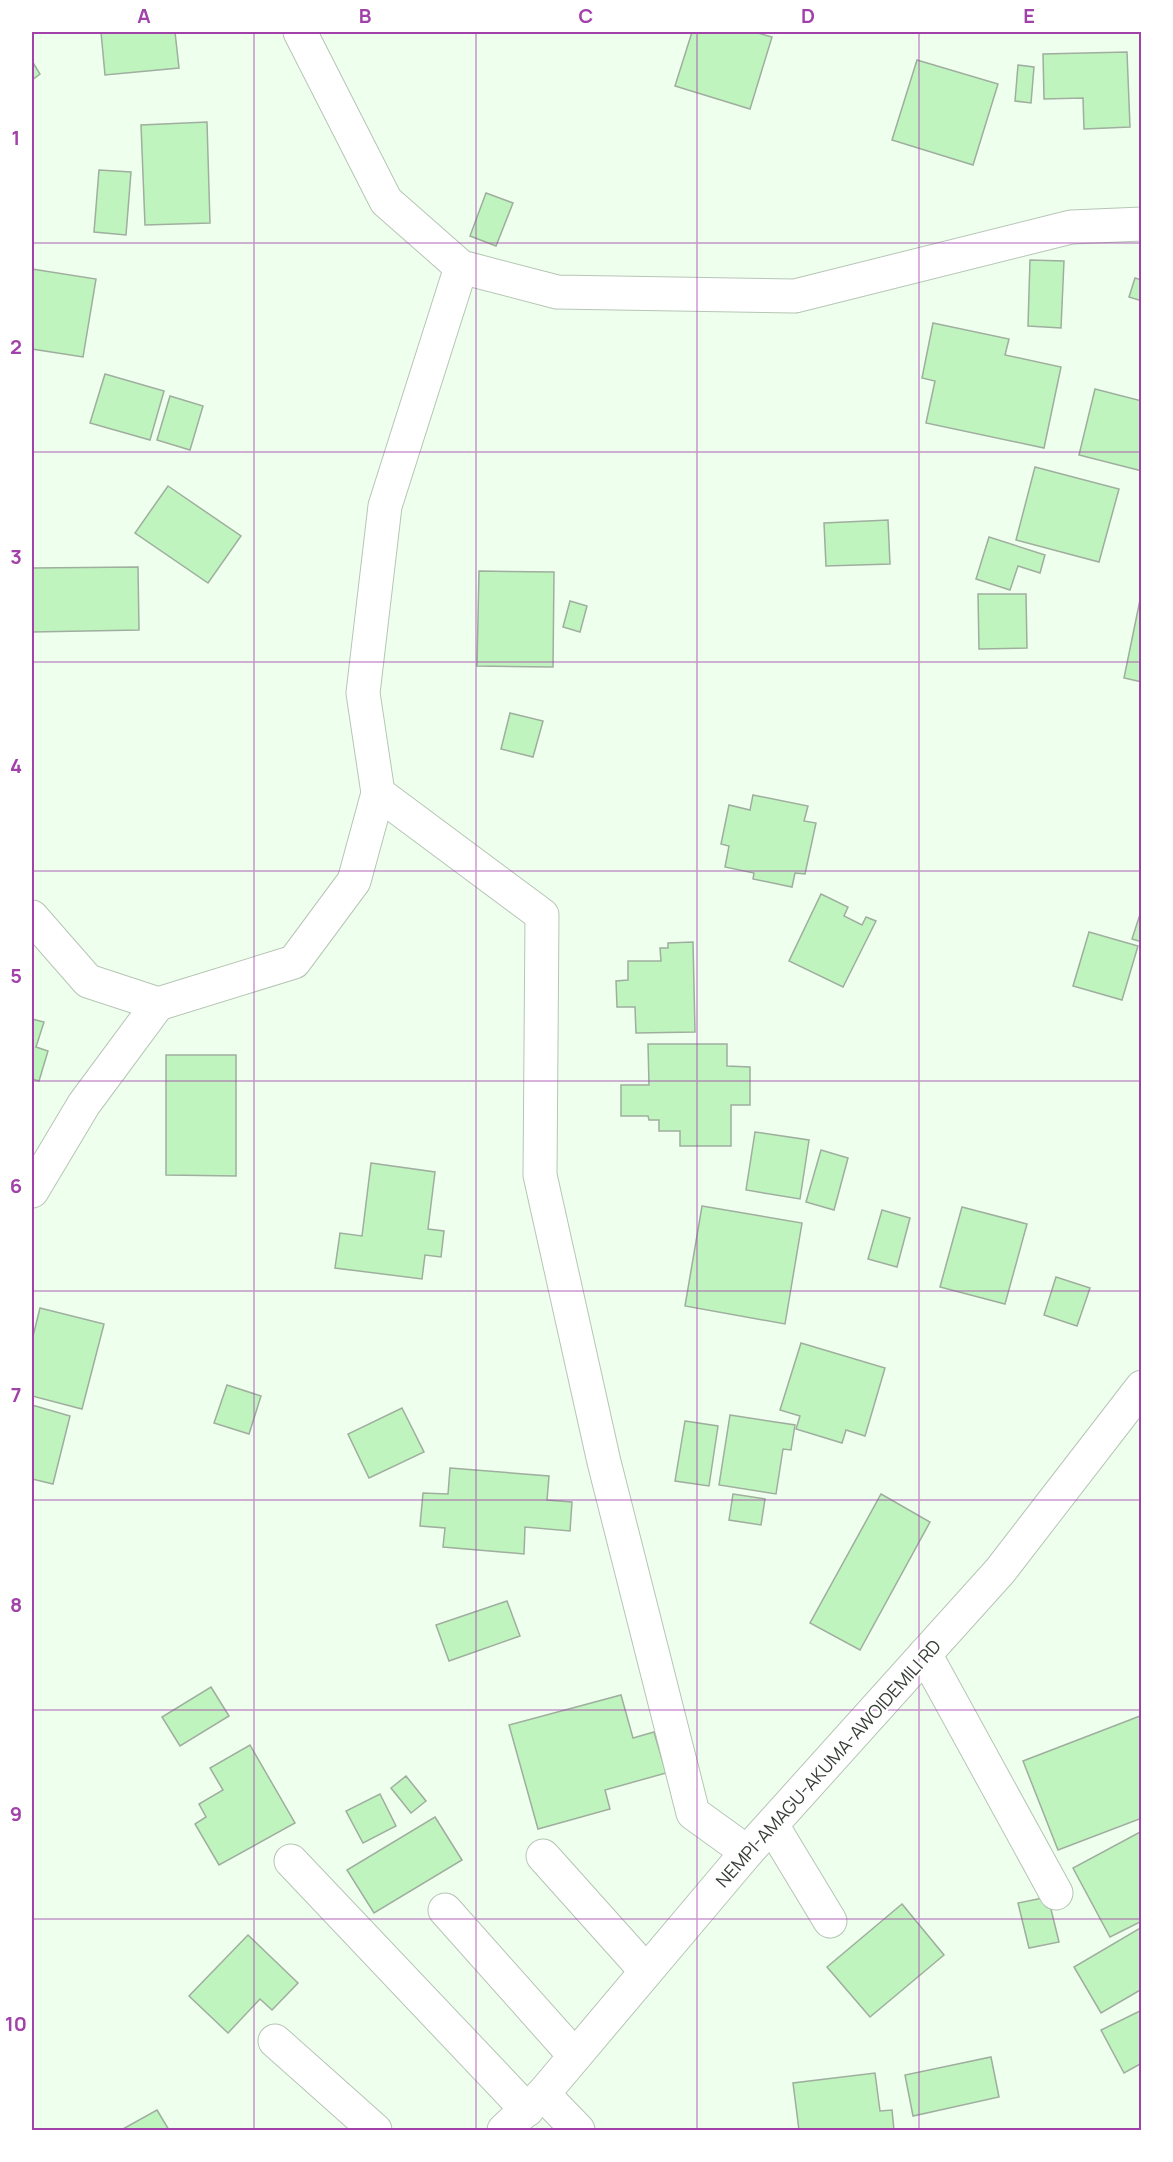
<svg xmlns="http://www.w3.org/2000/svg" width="1173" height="2162" font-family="Manrope,sans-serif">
  <rect width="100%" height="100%" fill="#efffee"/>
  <g fill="#c0f4bf" stroke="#9fae9e" stroke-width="1.5">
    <path d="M101,32H175L179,68L105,75Z"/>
    <path d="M692,32H754L772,37L750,109L675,86Z"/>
    <path d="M1127,52L1130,127L1084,129L1083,98L1044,99L1043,54Z"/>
    <path d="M917,60L998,84L973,165L892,140Z"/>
    <path d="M32,61L40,74L32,80Z"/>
    <path d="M1018,65L1034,67L1031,103L1015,101Z"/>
    <path d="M207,122L210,223L145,225L141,125Z"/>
    <path d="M99,170L131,172L126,235L94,232Z"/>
    <path d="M486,193L513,203L496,246L470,236Z"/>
    <path d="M1030,260L1064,261L1061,328L1028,326Z"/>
    <path d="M32,269L96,279L83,357L32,349Z"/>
    <path d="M1135,278L1142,280V301L1129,297Z"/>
    <path d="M933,323L1009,339L1005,355L1061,367L1044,448L926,423L935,381L922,378Z"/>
    <path d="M105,374L164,391L150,440L90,423Z"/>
    <path d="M1095,389L1142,401V471L1079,455Z"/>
    <path d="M170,396L203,406L190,450L157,440Z"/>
    <path d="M1035,467L1119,489L1099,562L1016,540Z"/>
    <path d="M168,486L241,536L208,583L135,533Z"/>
    <path d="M888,520L890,564L826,566L824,523Z"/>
    <path d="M989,537L1045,555L1040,573L1018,566L1010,590L976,579Z"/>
    <path d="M138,567L139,630L32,632V568Z"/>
    <path d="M479,571L554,572L553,667L477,666Z"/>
    <path d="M978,594H1026L1027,648L979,649Z"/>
    <path d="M1141,595H1142V682L1124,678Z"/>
    <path d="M570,601L587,606L580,632L563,627Z"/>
    <path d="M510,713L543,721L533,757L501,749Z"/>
    <path d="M753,795L808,806L804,821L816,823L805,874L795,873L792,887L753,879L754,873L725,867L729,846L721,844L729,805L750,810Z"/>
    <path d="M821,894L848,907L844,916L862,925L866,917L876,921L843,987L789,961Z"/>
    <path d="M1142,908V942L1132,939Z"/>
    <path d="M1089,932L1138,946L1122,1000L1073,986Z"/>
    <path d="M693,942L695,1032L636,1033L635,1007H617L616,981L628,980V961H661L660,948H668V943Z"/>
    <path d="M32,1019L44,1022L36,1047L48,1051L39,1081L32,1079Z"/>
    <path d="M648,1044H727V1066L750,1067V1105H731V1146H680V1131H659V1120H649L648,1116H621V1085H649Z"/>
    <path d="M166,1055H236V1176L166,1175Z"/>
    <path d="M755,1132L809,1140L800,1199L746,1190Z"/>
    <path d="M821,1150L848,1158L834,1210L806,1202Z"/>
    <path d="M371,1163L435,1172L428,1229L444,1231L441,1257L425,1255L422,1279L335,1268L340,1233L362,1236Z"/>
    <path d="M702,1206L802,1223L785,1324L685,1306Z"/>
    <path d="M962,1207L1027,1224L1005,1304L940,1287Z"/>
    <path d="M882,1210L910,1218L897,1267L868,1259Z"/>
    <path d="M1056,1277L1090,1288L1077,1326L1044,1315Z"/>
    <path d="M40,1308L104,1324L82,1409L32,1396V1340Z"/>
    <path d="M801,1343L885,1368L865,1436L846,1430L842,1443L796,1429L800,1416L780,1410Z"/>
    <path d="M227,1385L261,1396L249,1434L214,1423Z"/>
    <path d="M32,1405L70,1416L53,1484L32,1479Z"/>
    <path d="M402,1408L424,1452L369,1478L348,1434Z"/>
    <path d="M730,1415L795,1425L791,1450L783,1449L776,1494L719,1485Z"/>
    <path d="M685,1421L718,1426L709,1486L675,1481Z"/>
    <path d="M450,1468L549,1476L547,1500L572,1502L570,1531L525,1527L524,1554L443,1547L445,1528L420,1526L423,1493L448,1494Z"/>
    <path d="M733,1494L765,1499L761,1525L729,1520Z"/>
    <path d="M881,1494L930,1522L860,1650L810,1623Z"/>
    <path d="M507,1601L520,1636L449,1661L436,1625Z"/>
    <path d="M211,1687L229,1716L180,1746L162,1717Z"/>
    <path d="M621,1695L633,1738L654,1732L666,1773L605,1790L610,1809L538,1829L509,1725Z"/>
    <path d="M1140,1716L1142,1720V1818L1058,1850L1023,1761Z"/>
    <path d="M250,1745L295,1823L219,1865L195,1824L206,1817L199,1804L223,1790L210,1768Z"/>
    <path d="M406,1776L426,1801L411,1813L391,1788Z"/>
    <path d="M380,1794L396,1826L363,1843L346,1811Z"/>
    <path d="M435,1817L462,1860L374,1913L347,1870Z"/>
    <path d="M1142,1831V1921L1110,1937L1073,1868Z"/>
    <path d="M1048,1897L1059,1942L1029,1948L1018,1903Z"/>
    <path d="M902,1904L944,1955L870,2017L827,1967Z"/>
    <path d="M1142,1927V1989L1101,2013L1074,1967Z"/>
    <path d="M248,1935L298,1983L272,2010L260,1999L228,2033L189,1996Z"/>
    <path d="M1142,2010V2063L1124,2073L1101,2030Z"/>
    <path d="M991,2057L999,2097L913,2116L905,2075Z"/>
    <path d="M875,2073L880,2111L892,2110L894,2130H799L793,2083Z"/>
    <path d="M157,2110L169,2130H121Z"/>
  </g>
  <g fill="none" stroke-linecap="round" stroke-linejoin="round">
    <defs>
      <g id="street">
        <path d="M300,32L386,201L461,267L557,292L795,296L1071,227L1142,224"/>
        <path d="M378,793L542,915L540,1175L604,1462L693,1813L747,1852"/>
        <path d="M32,917L88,981L158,1004L294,962L354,881L378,793L363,693L385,506L461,267"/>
        <path d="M32,1191L84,1104L158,1004"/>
        <path d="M925,1654L1056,1893"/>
        <path d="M772,1825L830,1921"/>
        <path d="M543,1856L646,1971"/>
        <path d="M291,1861L527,2110"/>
        <path d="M445,1910L575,2056"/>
        <path d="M275,2041L375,2130"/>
        <path d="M543,2094L578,2130"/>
        <path d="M504,2130L543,2094L747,1852L1000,1571L1142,1387"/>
      </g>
    </defs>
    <use href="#street" stroke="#b6c5b5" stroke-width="35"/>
    <use href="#street" stroke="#fff" stroke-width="33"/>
  </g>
  <path fill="none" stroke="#a141a9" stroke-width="1.5" stroke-opacity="0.55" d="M254,32V2130M476,32V2130M697,32V2130M919,32V2130M32,243H1142M32,452H1142M32,662H1142M32,871H1142M32,1081H1142M32,1291H1142M32,1500H1142M32,1710H1142M32,1919H1142"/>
  <g text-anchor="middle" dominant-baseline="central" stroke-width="4.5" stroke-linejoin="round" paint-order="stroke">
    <g font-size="18" fill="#383e37" stroke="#fff">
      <text transform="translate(828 1763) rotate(-48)">NEMPI-AMAGU-AKUMA-AWOIDEMILI RD</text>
    </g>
  </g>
  <rect width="1173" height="2162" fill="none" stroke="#ffffff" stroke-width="66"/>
  <rect x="33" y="33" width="1107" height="2096" fill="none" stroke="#a141a9" stroke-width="2"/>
  <g font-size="20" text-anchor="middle" font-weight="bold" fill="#a141a9">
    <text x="144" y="23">A</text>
    <text x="365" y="23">B</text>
    <text x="586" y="23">C</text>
    <text x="808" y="23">D</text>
    <text x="1029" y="23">E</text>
    <text x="16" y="145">1</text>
    <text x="16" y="354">2</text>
    <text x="16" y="564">3</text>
    <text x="16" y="773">4</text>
    <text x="16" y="983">5</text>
    <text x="16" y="1193">6</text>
    <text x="16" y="1402">7</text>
    <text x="16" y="1612">8</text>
    <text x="16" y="1821">9</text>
    <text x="16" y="2031">10</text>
  </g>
</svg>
